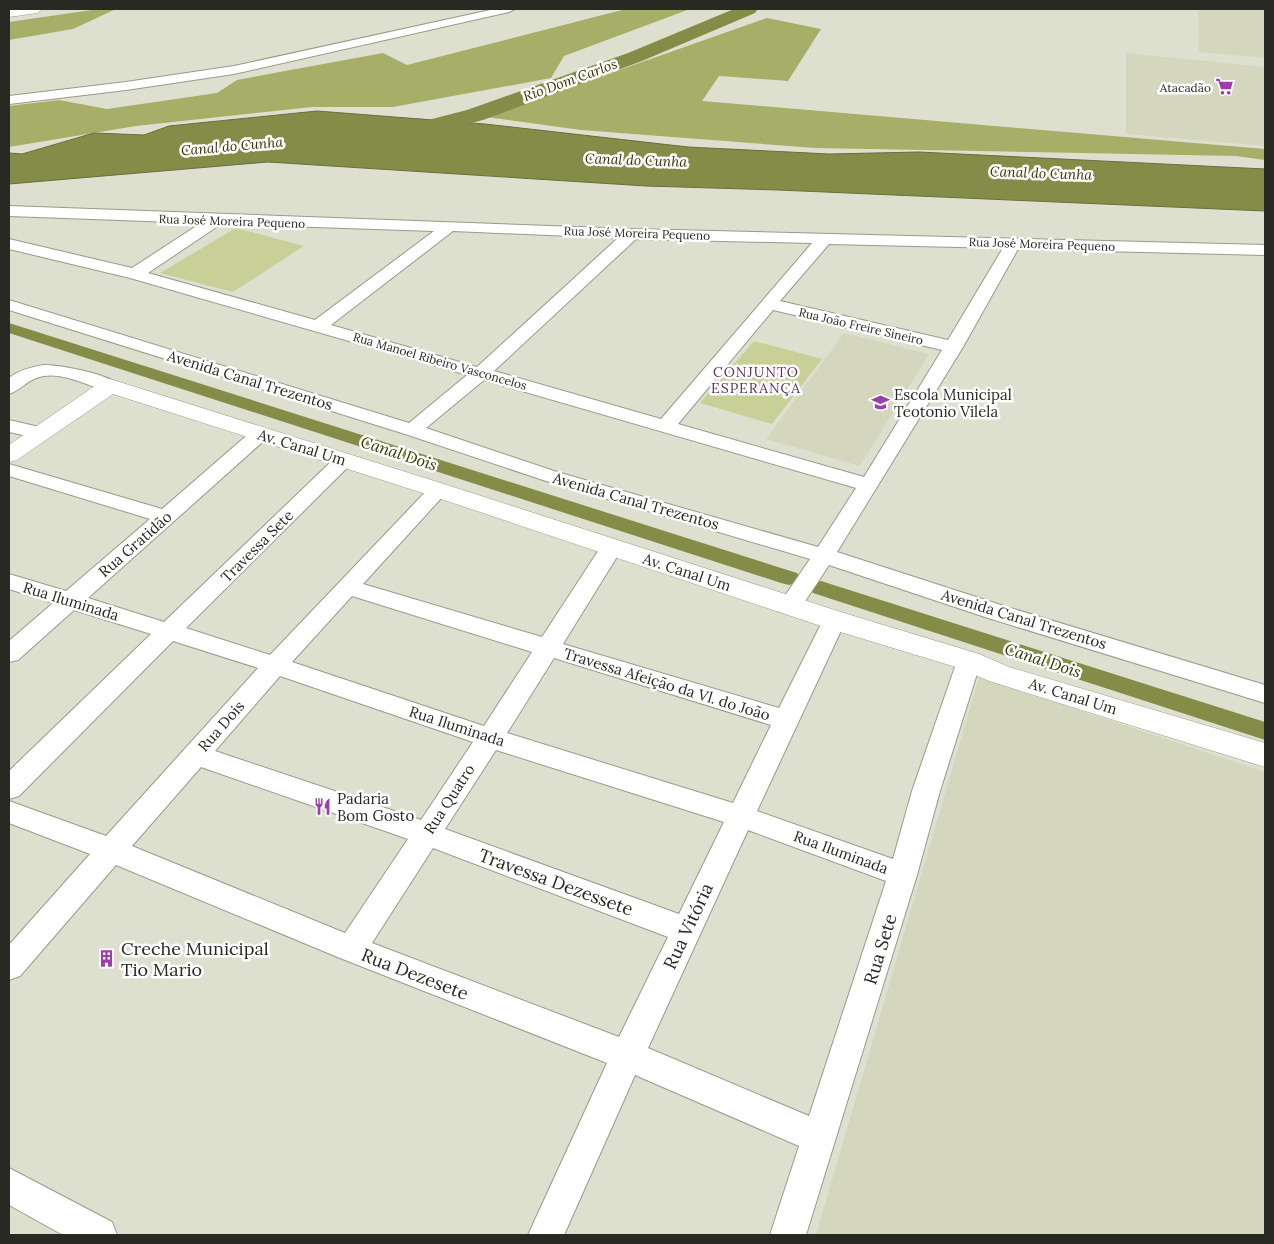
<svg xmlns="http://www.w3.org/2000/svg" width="1274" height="1244" font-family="Lora,serif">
  <rect width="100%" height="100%" fill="#dee0cf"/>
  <g fill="#d4d6be">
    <path d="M1198,9H1265V58L1199,52Z"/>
    <path d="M1126,53L1265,67V146L1126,134Z"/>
    <path d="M844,333L929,354L860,466L766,439Z"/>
    <path d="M979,677L1265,772V1235H816Z"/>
  </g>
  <g fill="#c8cf97">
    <path d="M236,228L304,246L233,292L160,273Z"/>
    <path d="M754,341L822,359L772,424L700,403Z"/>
  </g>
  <g fill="#a7ae68">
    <path d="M99,9H116L73,29L9,40V22Z"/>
    <path d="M626,9H690L564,56L551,78L393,107H312L136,126L9,147V106L59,100L107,109L217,93L237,80L383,53L407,65Z"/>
    <path d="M767,18L821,29L788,81L719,76L702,101L1265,149V160L1236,156L815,148L581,130L486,117Z"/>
  </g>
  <path fill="#858c47" stroke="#696e3c" d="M317,111L485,124L688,147L829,154L919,152L1265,169V211L778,190L646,186L268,162L9,184V153L22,154L94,133L144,135L169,126Z"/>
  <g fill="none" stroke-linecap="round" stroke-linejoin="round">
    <g fill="#858c47" fill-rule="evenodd">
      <path d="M9,323L797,573L800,578L797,583L789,585L781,583L9,333Z"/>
      <path d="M821,581L1265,722V740L813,593L810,588L813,583Z"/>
    </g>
    <path fill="#858c47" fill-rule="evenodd" d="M734,9H758L755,13L642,61L483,120L397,142L389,140L386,135L389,130L467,110L628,53Z"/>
    <defs>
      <g id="minor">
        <path d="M495,9H515L509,12L234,74L126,90L9,104V96L126,82L234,66Z"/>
        <path d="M9,206L632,229L1265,245V255L1018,249L963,347L837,552L1004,606L1265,685V703L988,618L829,565L798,612L790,614L782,612L778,606L810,559L543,480L405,434L9,310V300L409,423L467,375L130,278L9,249V239L132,268L201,223L9,216ZM221,224L434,231L315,320L148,273ZM453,231L618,238L477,367L331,325ZM636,239L812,243L661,419L494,371ZM829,244L1003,248L948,340L780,301ZM773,310L942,350L864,477L678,424ZM484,380L856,488L818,547L557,472L426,428Z"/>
        <path d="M44,365C60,365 111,374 119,386L117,390L110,392C87,386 60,369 36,378C26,382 19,391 9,394V378C19,370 31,367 44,365Z"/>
        <path d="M9,420L48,429L51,433L48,437L41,439L9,432Z"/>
        <path d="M260,428L267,430L270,434L267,438L88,598L164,622L337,456L344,454L351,456L354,460L351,464L186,628L270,655L431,486L438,484L445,486L449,490L445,494L363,584L542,637L604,542L612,540L620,542L623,547L563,644L779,708L826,614L834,612L842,614L846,620L757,811L893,859L912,791L957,661L960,655L969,652L978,655L981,661L940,791L917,875L806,1235H770L799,1146L635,1075L564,1235H528L607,1063L340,958L116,865L20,976L9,980V945L90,854L9,823V801L106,836L258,668L173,641L19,796L9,799V771L151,634L74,610L18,660L9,662V641L53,603L9,589V574L66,591L150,519L9,476V464L162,509L253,430ZM352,596L532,652L484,726L292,662ZM554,658L771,725L733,803L507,733ZM280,676L473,742L421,820L215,751ZM496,750L724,822L679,914L445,829ZM201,767L408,839L345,933L132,846ZM748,830L886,881L809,1116L648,1048ZM433,848L668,937L619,1037L372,943Z"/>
        <path d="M9,1168L112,1222L117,1235H63L9,1205Z"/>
      </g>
      <path id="tertiary" d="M110,379L447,485L844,613L979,654L1009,667L1265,743V767L989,681L959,668L824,627L429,495L113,394L17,460L9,462V445L102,381Z"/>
      <path id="motorway" d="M9,9H43L37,13L9,17Z"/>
    </defs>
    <use href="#minor" stroke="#989b8a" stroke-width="2"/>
    <use href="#tertiary" stroke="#989b8a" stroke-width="1"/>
    <use href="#motorway" stroke="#989b8a" stroke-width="1"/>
    <use href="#minor" fill="#fff" fill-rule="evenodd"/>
    <use href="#tertiary" fill="#fff" fill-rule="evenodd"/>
    <use href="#motorway" fill="#fff" fill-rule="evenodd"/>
  </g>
  <defs>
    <symbol id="supermarket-bare" viewBox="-9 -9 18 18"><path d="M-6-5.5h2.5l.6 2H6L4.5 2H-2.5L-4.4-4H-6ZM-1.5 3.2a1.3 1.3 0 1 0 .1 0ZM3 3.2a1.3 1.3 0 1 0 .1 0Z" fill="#9d3fa8" stroke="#fff" stroke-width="2.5" paint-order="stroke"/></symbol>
    <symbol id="school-bare" viewBox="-9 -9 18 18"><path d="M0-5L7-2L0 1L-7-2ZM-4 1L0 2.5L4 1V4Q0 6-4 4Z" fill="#9d3fa8" stroke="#fff" stroke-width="2.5" paint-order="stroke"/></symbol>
    <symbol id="restaurant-bare" viewBox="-9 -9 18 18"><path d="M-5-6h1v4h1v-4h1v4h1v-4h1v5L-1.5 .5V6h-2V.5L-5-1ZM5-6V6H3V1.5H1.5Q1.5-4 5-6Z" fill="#9d3fa8" stroke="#fff" stroke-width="2.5" paint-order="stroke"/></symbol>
    <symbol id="building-bare" viewBox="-9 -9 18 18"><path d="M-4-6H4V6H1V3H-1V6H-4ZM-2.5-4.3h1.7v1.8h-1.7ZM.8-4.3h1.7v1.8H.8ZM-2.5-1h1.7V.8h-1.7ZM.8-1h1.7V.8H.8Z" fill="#9d3fa8" stroke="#fff" stroke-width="2.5" paint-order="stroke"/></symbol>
  </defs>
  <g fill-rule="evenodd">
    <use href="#supermarket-bare" x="1212" y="74" width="25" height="25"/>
    <use href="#school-bare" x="868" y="390" width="25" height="25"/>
    <use href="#restaurant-bare" x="310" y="794" width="25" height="25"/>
    <use href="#building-bare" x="94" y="946" width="25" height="25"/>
  </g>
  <g text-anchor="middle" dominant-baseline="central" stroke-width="5" stroke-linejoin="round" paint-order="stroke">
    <g font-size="12" fill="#292923" stroke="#fff" text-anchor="end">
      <text x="1211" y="87">Atacadão</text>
    </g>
    <g font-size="12" fill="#292923" stroke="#fff">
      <text transform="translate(232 221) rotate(2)">Rua José Moreira Pequeno</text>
      <text transform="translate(637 233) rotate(2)">Rua José Moreira Pequeno</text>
      <text transform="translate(1042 244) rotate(2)">Rua José Moreira Pequeno</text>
      <text transform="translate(861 326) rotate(13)">Rua João Freire Sineiro</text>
      <text transform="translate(440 361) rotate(16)">Rua Manoel Ribeiro Vasconcelos</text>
    </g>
    <g font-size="14" font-style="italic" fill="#333600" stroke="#fff">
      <text transform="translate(570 80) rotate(-20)">Rio Dom Carlos</text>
      <text transform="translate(232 146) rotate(-5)">Canal do Cunha</text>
      <text transform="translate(636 160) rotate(2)">Canal do Cunha</text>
      <text transform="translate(1041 173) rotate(2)">Canal do Cunha</text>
    </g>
    <g font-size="14" letter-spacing="1" fill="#5c2e62" stroke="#fff">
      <text x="756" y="372">CONJUNTO<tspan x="756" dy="16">ESPERANÇA</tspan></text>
    </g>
    <g font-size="15" fill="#292923" stroke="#fff">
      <text transform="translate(250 380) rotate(17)">Avenida Canal Trezentos</text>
      <text transform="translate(302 447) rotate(17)">Av. Canal Um</text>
      <text transform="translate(636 501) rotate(16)">Avenida Canal Trezentos</text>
      <text transform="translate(135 544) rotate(-41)">Rua Gratidão</text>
      <text transform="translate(257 546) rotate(-45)">Travessa Sete</text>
      <text transform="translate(687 572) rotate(18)">Av. Canal Um</text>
      <text transform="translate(71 601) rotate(17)">Rua Iluminada</text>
      <text transform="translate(1024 619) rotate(17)">Avenida Canal Trezentos</text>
      <text transform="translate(667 684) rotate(17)">Travessa Afeição da Vl. do João</text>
      <text transform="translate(1073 696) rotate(17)">Av. Canal Um</text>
      <text transform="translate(221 726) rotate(-49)">Rua Dois</text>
      <text transform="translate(457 726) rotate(18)">Rua Iluminada</text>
      <text transform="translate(449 799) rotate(-57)">Rua Quatro</text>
      <text transform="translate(841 852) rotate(20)">Rua Iluminada</text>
    </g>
    <g font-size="15" fill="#292923" stroke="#fff" text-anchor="start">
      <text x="894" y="394">Escola Municipal<tspan x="894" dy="17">Teotonio Vilela</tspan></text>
      <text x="337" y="798">Padaria<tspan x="337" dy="17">Bom Gosto</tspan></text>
    </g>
    <g font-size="16" font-style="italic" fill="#333600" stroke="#fff">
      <text transform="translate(399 453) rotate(18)">Canal Dois</text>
      <text transform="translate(1043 660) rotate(18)">Canal Dois</text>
    </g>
    <g font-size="18" fill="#292923" stroke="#fff">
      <text transform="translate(556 882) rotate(20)">Travessa Dezessete</text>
      <text transform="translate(688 926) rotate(-65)">Rua Vitória</text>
      <text transform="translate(880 949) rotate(-73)">Rua Sete</text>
      <text transform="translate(415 974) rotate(21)">Rua Dezesete</text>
    </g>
    <g font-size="18" fill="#292923" stroke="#fff" text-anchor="start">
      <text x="121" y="948">Creche Municipal<tspan x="121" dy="21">Tio Mario</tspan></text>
    </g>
  </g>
  <rect width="1274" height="1244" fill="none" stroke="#292923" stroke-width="20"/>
</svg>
